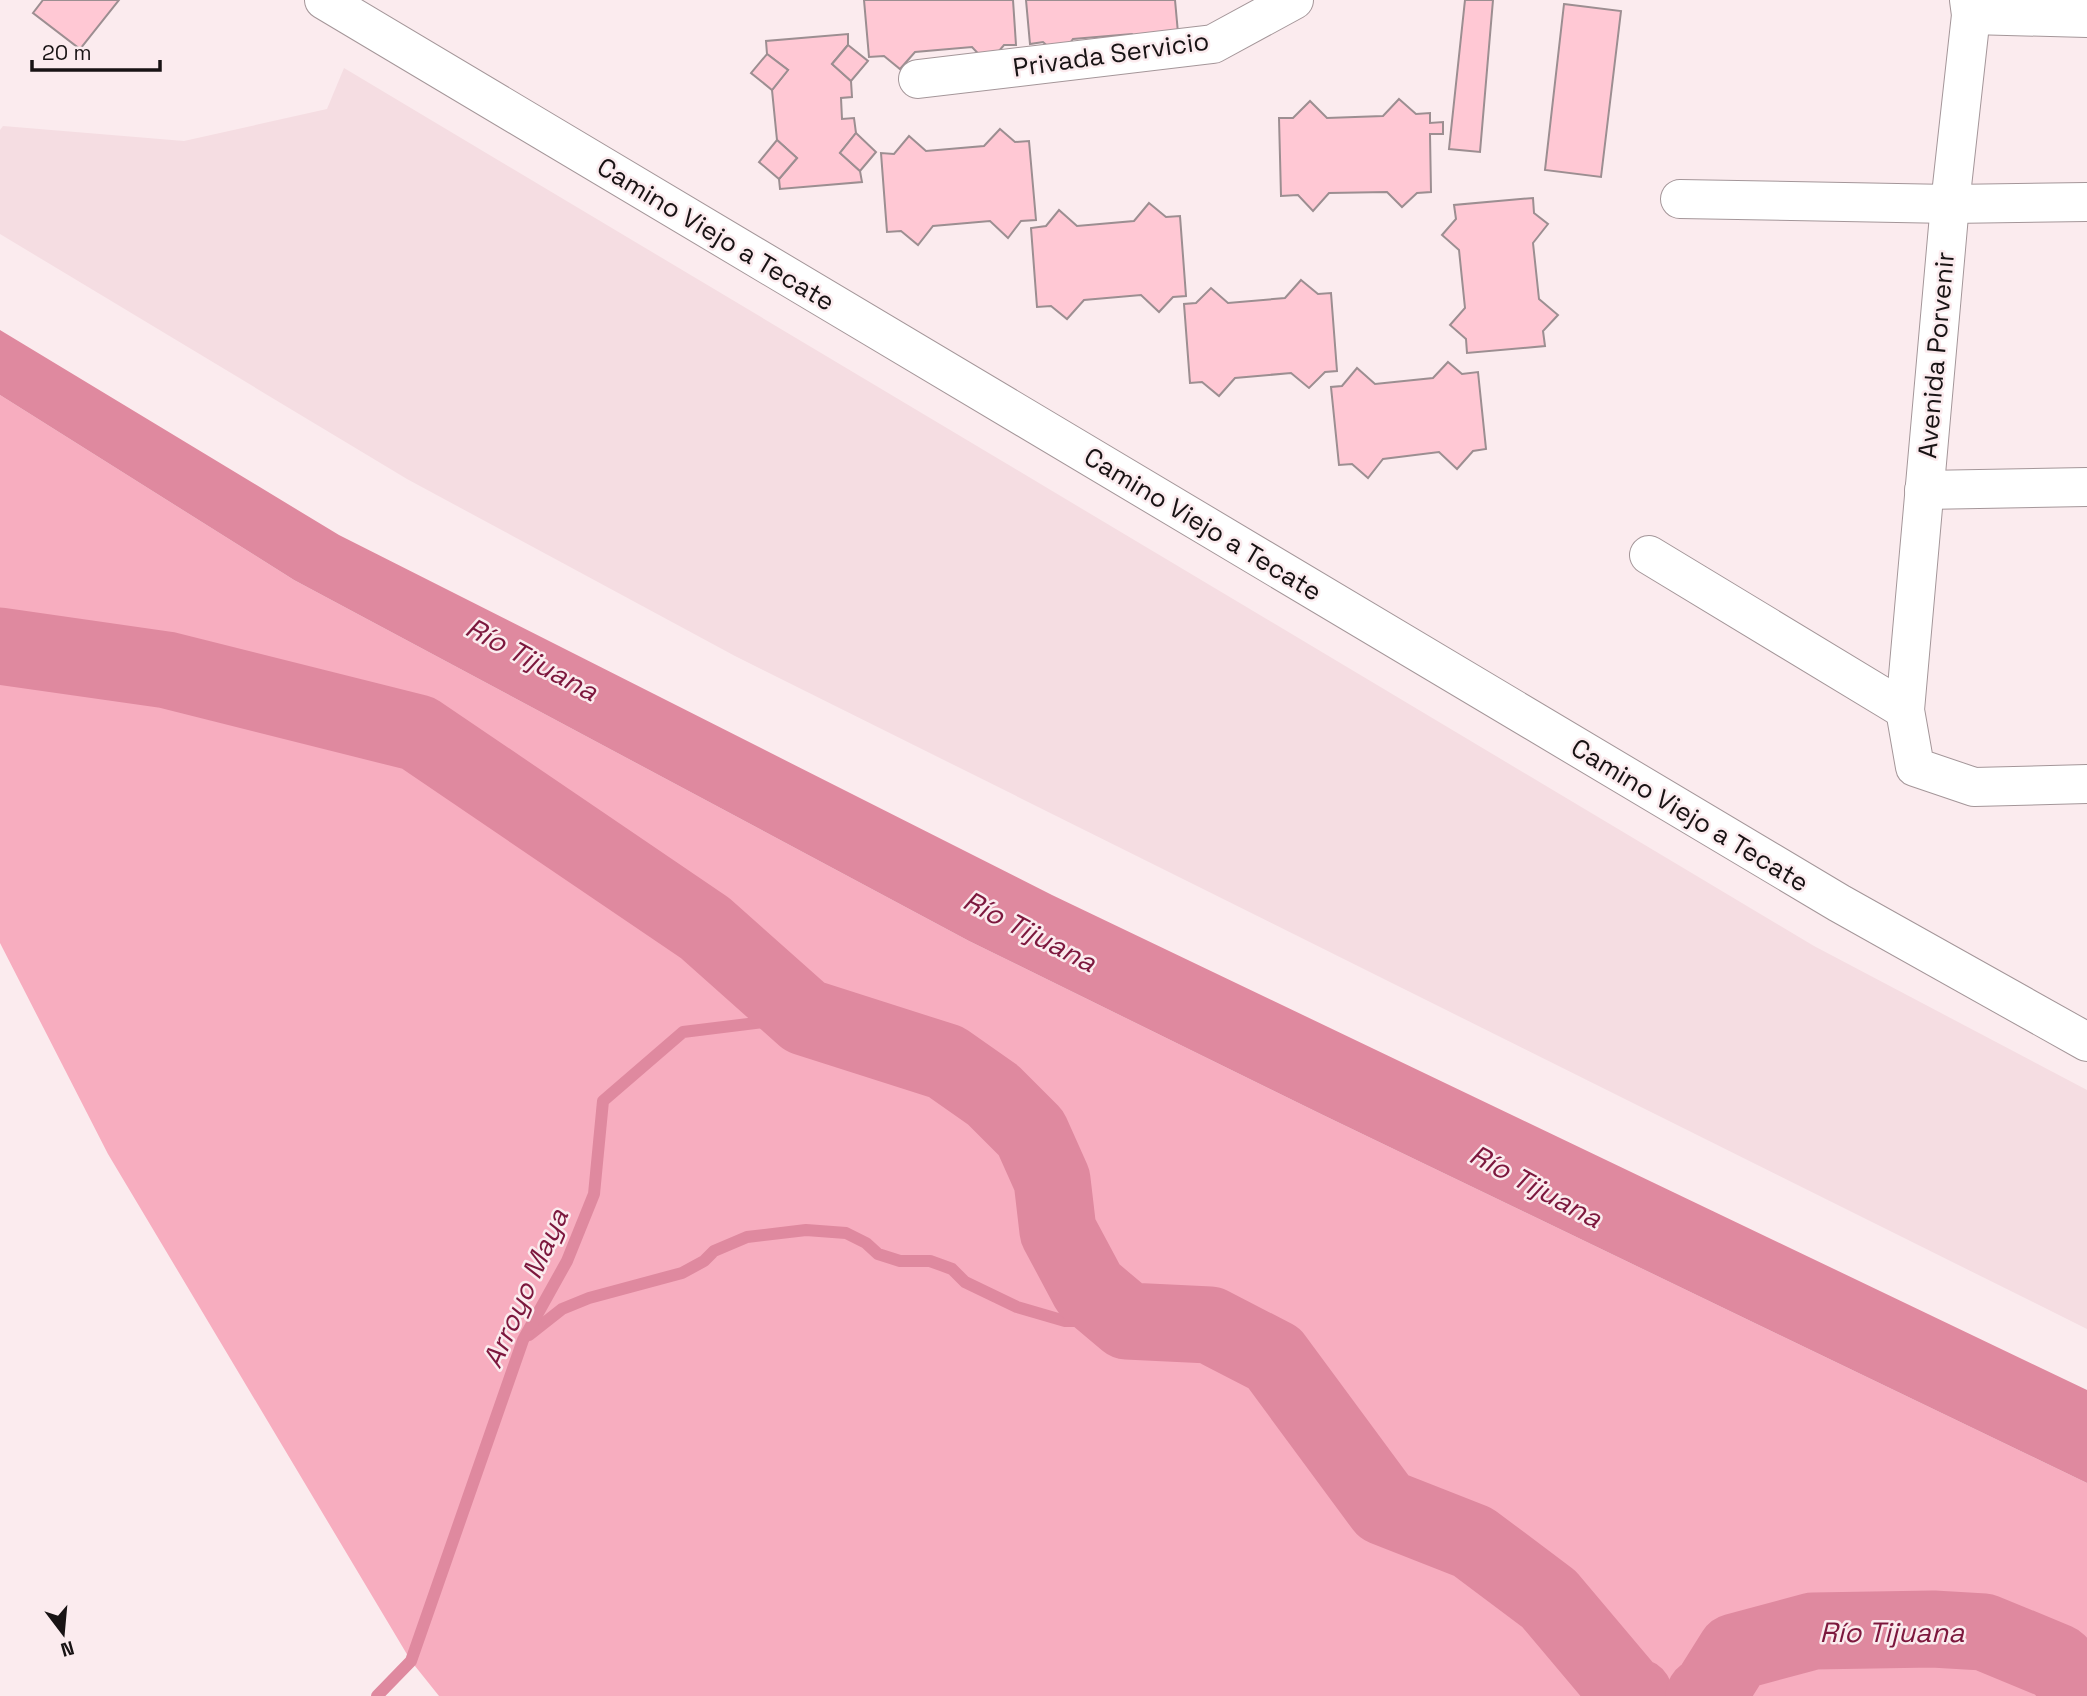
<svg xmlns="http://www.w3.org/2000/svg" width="2087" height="1696" font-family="'Space Grotesk',sans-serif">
  <rect width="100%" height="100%" fill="#fbebee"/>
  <path fill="#f5dde2" d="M344,68L1814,946L2087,1090V1329L735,656L407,479L0,234V130L3,126L184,141L327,109Z"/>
  <path fill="#f7adbf" d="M0,395L294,580L969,941L1323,1115L2087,1483V1696H439L411,1661L108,1154L0,943Z"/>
  <path fill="#df899f" d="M0,330L339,535L1052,895L2087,1390V1483L1323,1115L969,941L294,580L0,395Z"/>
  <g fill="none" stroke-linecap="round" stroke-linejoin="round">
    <g stroke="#df899f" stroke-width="12">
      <path d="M529,1335L562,1309L589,1298L682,1273L704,1261L714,1251L747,1237L806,1230L846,1233L866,1243L878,1254L900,1261H930L952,1269L965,1282L1017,1307L1065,1321H1127"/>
      <path d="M377,1696L411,1661L523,1340L567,1261L594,1194L603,1101L683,1032L805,1017"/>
    </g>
    <g stroke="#df899f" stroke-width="77">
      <path d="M0,646L167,670L418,733L705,928L805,1017L946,1062L993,1095L1031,1133L1052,1180L1058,1231L1089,1289L1127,1321L1210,1325L1274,1358L1384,1507L1473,1542L1549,1599L1630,1695L1635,1696"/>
      <path d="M1704,1696L1708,1695L1735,1652L1813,1631L1933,1629L1984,1632L2057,1662L2087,1693"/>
    </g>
  </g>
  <g fill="#ffc8d4" stroke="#9c8e91" stroke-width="2">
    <path d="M43,0H119L80,49L33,13Z"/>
    <path d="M864,0H1013L1016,45H1004L988,64L972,47L915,52L900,69L884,56L869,57Z"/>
    <path d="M1026,0H1175L1178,33L1150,49L1132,34L1073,39L1060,57L1043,42L1030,44Z"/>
    <path d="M1465,0H1493L1480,152L1449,149Z"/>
    <path d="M1564,4L1621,11L1601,177L1545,170Z"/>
    <path d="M848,34V45L832,64L851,81L852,97L841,98L842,119L854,118L856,133L840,153L860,171L862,182L780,189L779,179L797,158L777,140L772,90L788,70L767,54L766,41Z"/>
    <path d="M848,45L868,61L851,81L832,64Z"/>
    <path d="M767,54L788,70L772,90L751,73Z"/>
    <path d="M1399,99L1416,114L1430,113V123L1443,122V134H1430L1431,192L1417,193L1402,207L1387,192L1329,193L1313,211L1298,195L1281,196L1279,118H1293L1310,101L1327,118L1383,116Z"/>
    <path d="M1000,129L1015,142L1029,141L1036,220L1021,221L1008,238L990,221L933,226L918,245L901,231L887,232L881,153L894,154L909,136L926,151L984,146Z"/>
    <path d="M856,133L876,152L860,171L840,153Z"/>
    <path d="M777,140L797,158L779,179L759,162Z"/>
    <path d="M1533,198L1534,213L1548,224L1533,243L1539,299L1558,315L1543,331L1545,346L1467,353L1466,339L1450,325L1465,308L1459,250L1442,235L1456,219L1454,205Z"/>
    <path d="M1149,203L1166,217L1180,216L1186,296L1173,297L1159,312L1141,295L1084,300L1067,319L1051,306L1037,307L1031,228L1046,226L1059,210L1077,226L1134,221Z"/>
    <path d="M1301,280L1318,294L1331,293L1337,371L1325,372L1309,388L1291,373L1235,378L1219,396L1202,382L1190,383L1184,304L1196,303L1211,288L1228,303L1285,298Z"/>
    <path d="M1448,362L1462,374L1478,372L1486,449L1473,451L1457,469L1439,452L1383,459L1368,478L1352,464L1339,465L1331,387L1342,386L1357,368L1375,384L1433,378Z"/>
  </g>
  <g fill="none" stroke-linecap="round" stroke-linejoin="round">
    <defs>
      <g id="street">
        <path d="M324,0L1839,903L2087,1042"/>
        <path d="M1969,0L1971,15L1950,204L1905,710L1915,767L1974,787L2087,784"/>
        <path d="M1971,15L2087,18"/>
        <path d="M918,79L1213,44L1294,0"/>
        <path d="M1680,199L1950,204L2087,202"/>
        <path d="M1924,490L2087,487"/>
        <path d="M1649,555L1905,710"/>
      </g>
    </defs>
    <use href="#street" stroke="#a49699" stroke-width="40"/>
    <use href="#street" stroke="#fff" stroke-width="38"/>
  </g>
  <g text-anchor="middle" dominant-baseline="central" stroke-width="5" stroke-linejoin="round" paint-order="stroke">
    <g font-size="26" fill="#181314" stroke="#fbebee">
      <text transform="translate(1111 54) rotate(-8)">Privada Servicio</text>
      <text transform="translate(716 234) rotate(31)">Camino Viejo a Tecate</text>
      <text transform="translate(1936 355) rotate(-85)">Avenida Porvenir</text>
      <text transform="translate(1203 524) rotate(31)">Camino Viejo a Tecate</text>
      <text transform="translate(1690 815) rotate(31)">Camino Viejo a Tecate</text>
    </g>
    <g font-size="28" font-style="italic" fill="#7c173d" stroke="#fbebee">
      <text transform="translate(532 659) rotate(28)">Río Tijuana</text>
      <text transform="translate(1030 931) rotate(27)">Río Tijuana</text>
      <text transform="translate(1536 1186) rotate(28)">Río Tijuana</text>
      <text transform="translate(525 1288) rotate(-66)">Arroyo Maya</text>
      <text x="1892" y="1632">Río Tijuana</text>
    </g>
  </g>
  <g transform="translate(63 1633) rotate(164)" stroke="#fbebee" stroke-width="5" paint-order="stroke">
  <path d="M0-5L12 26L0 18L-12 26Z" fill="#181314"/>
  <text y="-10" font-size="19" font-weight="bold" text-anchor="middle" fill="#181314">N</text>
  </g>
  <path d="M32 60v10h128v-10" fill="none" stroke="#181314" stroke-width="3.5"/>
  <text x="42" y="60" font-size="21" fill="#181314" stroke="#fbebee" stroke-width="5" paint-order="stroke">20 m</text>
</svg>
